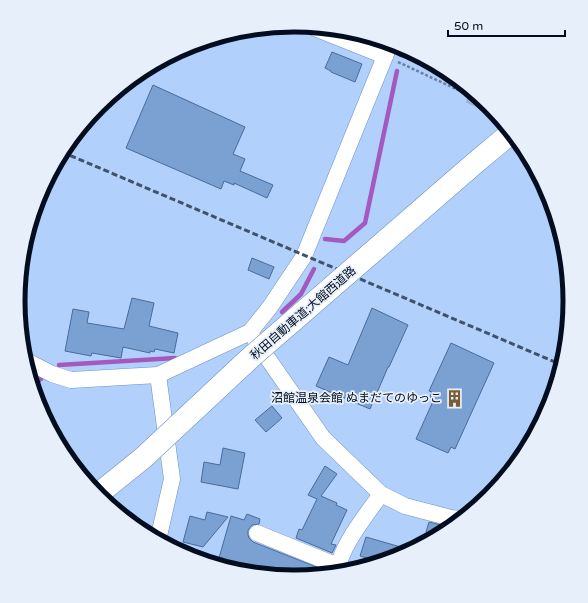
<svg xmlns="http://www.w3.org/2000/svg" width="588" height="603" font-family="'Varela Round','Noto Sans JP',sans-serif">
  <rect width="100%" height="100%" fill="#b1d0fb"/>
  <g fill="none" stroke-linecap="round" stroke-linejoin="round">
    <g stroke="#a459c0" stroke-width="4.5">
      <path d="M401,55L402,48"/>
      <path d="M325,239L344,241L365,223L397,71"/>
      <path d="M282,312L301,294L314,269"/>
      <path d="M59,365L175,358"/>
      <path d="M31,382L34,383L41,379"/>
    </g>
  </g>
  <g fill="#7ba1d3" stroke="#486b9a">
    <path d="M332,52L362,64L355,82L331,72V71L325,68Z"/>
    <path d="M153,85L245,127L233,154L245,159L240,171L273,185L267,198L234,183V185L224,181L221,189L126,148Z"/>
    <path d="M252,258L274,267L269,279L248,270Z"/>
    <path d="M132,298L154,303L149,326L178,333L174,353L155,349L154,352L150,351V353L123,347L121,358L92,353L91,356L65,351L73,309L89,312L87,323L124,329Z"/>
    <path d="M372,308L408,325L389,367H388L370,409L316,386L329,357L348,365Z"/>
    <path d="M451,343L494,363L455,449L451,447L448,453L416,439L434,399L430,397L432,392L429,391Z"/>
    <path d="M272,406L282,418L266,432L255,420Z"/>
    <path d="M223,448L245,453L238,489L201,482L204,462L220,465Z"/>
    <path d="M325,466L337,474L321,496L337,503L336,505L347,510L331,544L336,545L332,553L296,538L299,529L302,530L317,499L308,495Z"/>
    <path d="M207,512L228,517L203,547L183,542L190,516L205,520Z"/>
    <path d="M247,514L260,519L259,524L252,525L248,530V535L249,538L253,542L329,572L328,574L294,578L246,573L217,565L231,516L244,520Z"/>
    <path d="M429,522L449,527L451,528L439,535L426,532Z"/>
    <path d="M366,537L411,550L399,557L381,562L360,556Z"/>
  </g>
  <g fill="none" stroke-linecap="round" stroke-linejoin="round">
    <path stroke="#97b3da" stroke-width="16" stroke-dasharray="16 8" stroke-linecap="butt" d="M469,95L482,101"/>
    <defs>
      <g id="minor">
        <path d="M315,28L385,56"/>
        <path d="M255,340L323,438L381,494L405,506L451,518L462,519"/>
        <path d="M25,360L52,374L71,380L158,375L250,332L270,307L304,256L390,44"/>
        <path d="M158,375L172,479L158,540"/>
        <path d="M257,533L338,566"/>
        <path d="M338,573C337,550 368,513 381,494"/>
      </g>
      <path id="highway" d="M369,255L475,163L511,133"/>
    </defs>
    <use href="#minor" stroke="#6e93c5" stroke-width="17"/>
    <use href="#highway" stroke="#6e93c5" stroke-width="23"/>
    <path stroke="#6980a1" stroke-width="2.5" stroke-dasharray="3 2" stroke-linecap="butt" d="M398,62L469,95"/>
    <use href="#minor" stroke="#fff" stroke-width="16"/>
    <use href="#highway" stroke="#fff" stroke-width="22"/>
    <path stroke="#3f516b" stroke-width="3" stroke-dasharray="6 3" stroke-linecap="butt" d="M62,152L562,365"/>
    <defs>
      <path id="highway-bridge" d="M97,495L143,458L250,358L369,255"/>
    </defs>
    <use href="#highway-bridge" stroke="#6e93c5" stroke-width="23" stroke-linecap="butt"/>
    <use href="#highway-bridge" stroke="#fff" stroke-width="22"/>
  </g>
  <defs>
    <symbol id="building-bare" viewBox="-9 -9 18 18"><path d="M-4-6H4V6H1V3H-1V6H-4ZM-2.5-4.3h1.7v1.8h-1.7ZM.8-4.3h1.7v1.8H.8ZM-2.5-1h1.7V.8h-1.7ZM.8-1h1.7V.8H.8Z" fill="#7b5d31" stroke="#e7effa" stroke-width="2.5" paint-order="stroke"/></symbol>
  </defs>
  <g fill-rule="evenodd">
    <use href="#building-bare" x="442" y="386" width="25" height="25"/>
  </g>
  <g text-anchor="middle" dominant-baseline="central" stroke-width="3.5" stroke-linejoin="round" paint-order="stroke">
    <g font-size="12" fill="#020d1f" stroke="#e7effa">
      <text transform="translate(303 313) rotate(-41)">秋田自動車道;大館西道路</text>
    </g>
    <g font-size="12" fill="#020d1f" stroke="#e7effa" text-anchor="end">
      <text x="442" y="398">沼館温泉会館 ぬまだてのゆっこ</text>
    </g>
  </g>
  <path d="M0 0H588V603H0ZM25 301a269 269 0 1 1 538 0a269 269 0 1 1-538 0Z" fill="#e7effa" fill-rule="evenodd"/>
  <path fill="none" stroke="#020d1f" stroke-width="5" d="M25 301a269 269 0 1 1 538 0a269 269 0 1 1-538 0Z"/>
  <path d="M448 30v6h117v-6" fill="none" stroke="#020d1f" stroke-width="2"/>
  <text x="454" y="30" font-size="12" fill="#020d1f" stroke="#e7effa" stroke-width="3" paint-order="stroke">50 m</text>
</svg>
